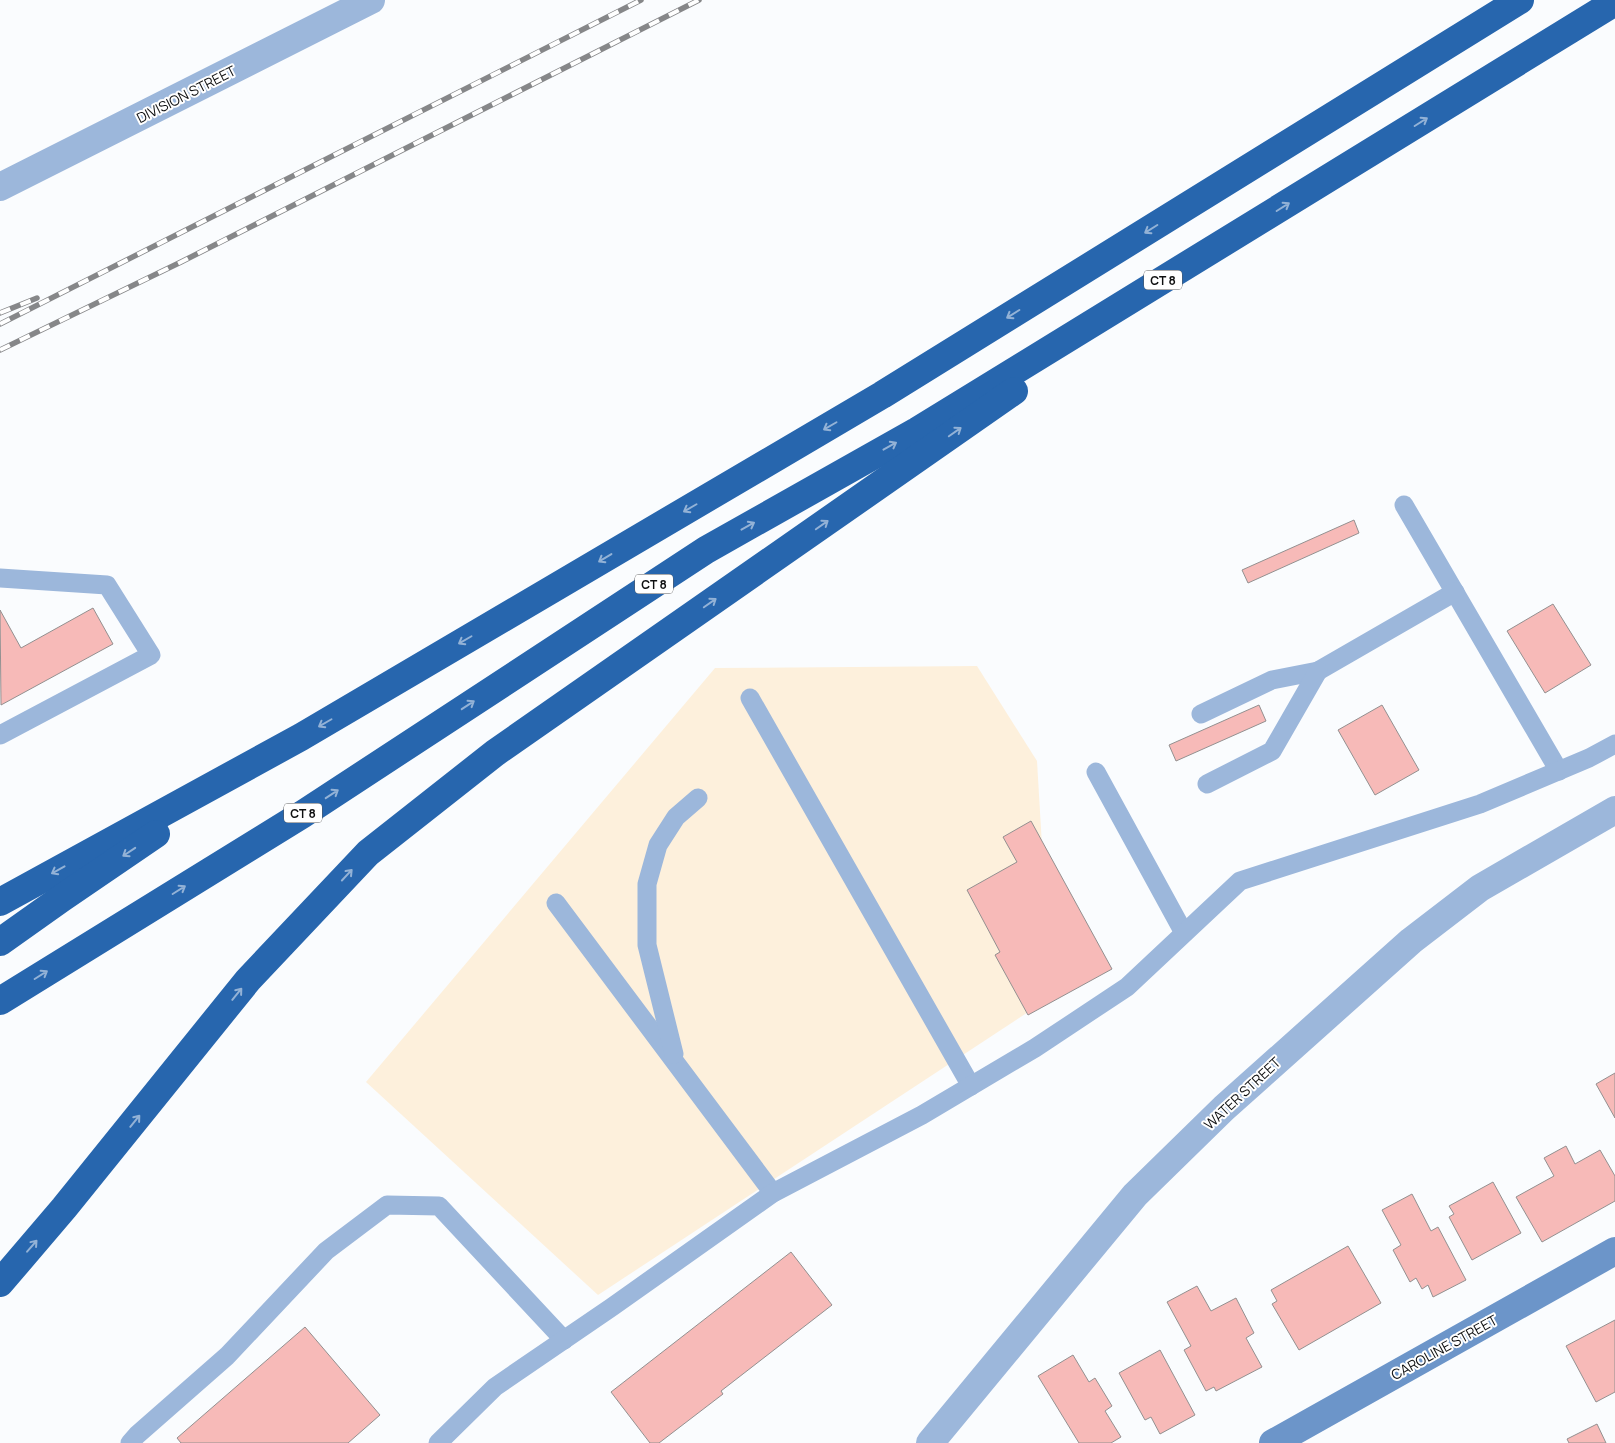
<svg xmlns="http://www.w3.org/2000/svg" width="1615" height="1443" font-family="Manrope,sans-serif">
  <rect width="100%" height="100%" fill="#fafcfe"/>
  <path fill="#fdf0dc" d="M977,666L1037,761L1051,997L598,1295L366,1082L715,668Z"/>
  <g fill="#f7bab8" stroke="#939090">
    <path d="M1354,520L1359,533L1248,583L1242,570Z"/>
    <path d="M1553,604L1591,665L1545,693L1507,631Z"/>
    <path d="M93,608L113,644L1,705L0,610L21,648Z"/>
    <path d="M1259,705L1266,721L1176,761L1169,745Z"/>
    <path d="M1382,705L1419,770L1375,795L1338,730Z"/>
    <path d="M1031,821L1112,969L1028,1015L995,955L1000,952L967,890L1017,862L1003,837Z"/>
    <path d="M1615,1073V1118L1596,1084Z"/>
    <path d="M1566,1146L1575,1164L1600,1150L1615,1176V1201L1542,1242L1516,1197L1554,1176L1544,1158Z"/>
    <path d="M1493,1182L1521,1233L1472,1260L1449,1217L1454,1214L1449,1206Z"/>
    <path d="M1412,1194L1431,1231L1438,1227L1466,1280L1433,1297L1428,1285L1422,1289L1416,1278L1410,1282L1393,1250L1401,1245L1382,1210Z"/>
    <path d="M1348,1246L1381,1303L1299,1350L1272,1304L1277,1301L1271,1290Z"/>
    <path d="M791,1252L832,1305L721,1391L723,1394L659,1443H650L611,1392Z"/>
    <path d="M1197,1286L1211,1311L1236,1298L1254,1333L1246,1338L1262,1367L1216,1391L1214,1387L1206,1391L1184,1350L1191,1346L1167,1302Z"/>
    <path d="M1615,1320V1392L1596,1402L1566,1346Z"/>
    <path d="M305,1327L380,1415L348,1443H181L177,1438Z"/>
    <path d="M1160,1350L1195,1415L1160,1434L1151,1417L1145,1420L1119,1373Z"/>
    <path d="M1073,1355L1089,1382L1095,1378L1112,1406L1105,1411L1121,1437L1111,1443H1079L1038,1376Z"/>
    <path d="M1597,1424L1606,1443H1569L1567,1439Z"/>
  </g>
  <g fill="none" stroke-linecap="round" stroke-linejoin="round">
    <g stroke="#9cb7db" stroke-width="19">
      <path d="M1404,505L1559,771"/>
      <path d="M0,578L107,585L151,655L0,735"/>
      <path d="M750,698L971,1086"/>
      <path d="M1201,714L1272,680L1318,671L1455,592"/>
      <path d="M1096,772L1184,933"/>
      <path d="M1207,784L1272,751L1318,671"/>
      <path d="M556,903L773,1193"/>
      <path d="M674,1054L647,945V884L658,845L676,817L698,798"/>
      <path d="M130,1443L137,1435L227,1356L326,1251L387,1205L439,1206L564,1340"/>
      <path d="M438,1443L495,1387L612,1307L773,1193L922,1115L1035,1048L1127,987L1240,881L1480,804L1589,758L1615,744"/>
    </g>
    <g stroke="#9cb7db" stroke-width="28">
      <path d="M0,187L371,0"/>
      <path d="M930,1443L1135,1195L1224,1108L1411,941L1480,888L1615,810"/>
    </g>
    <path stroke="#6c95c9" stroke-width="28" d="M1273,1443L1615,1251"/>
    <g stroke="#2766ae" stroke-width="28">
      <path d="M0,902L301,737L882,395L1520,0"/>
      <path d="M0,942L62,898L156,834"/>
      <path d="M0,1001L303,814L706,550L917,431L1615,2"/>
      <path d="M0,1283L64,1208L248,980L368,853L495,753L1014,391"/>
    </g>
    <defs>
      <g id="rail">
        <path d="M0,313L37,298"/>
        <path d="M0,324L641,0"/>
        <path d="M0,350L181,262L699,0"/>
      </g>
    </defs>
    <use href="#rail" stroke="#868789" stroke-width="5.5"/>
    <use href="#rail" stroke="#fff" stroke-width="4" stroke-dasharray="11" stroke-linecap="butt"/>
  </g>
  <defs><path id="oneway-shaft" d="M-6 0H5M1.5-3L5.5 0L1.5 3" fill="none" stroke-width="1.6" stroke-linecap="round" stroke-linejoin="round" transform="scale(1.25)"/></defs>
  <g stroke="#93b2d6">
    <use href="#oneway-shaft" transform="translate(1421 122) rotate(-32)"/>
    <use href="#oneway-shaft" transform="translate(1283 207) rotate(-32)"/>
    <use href="#oneway-shaft" transform="translate(1151 229) rotate(148)"/>
    <use href="#oneway-shaft" transform="translate(1013 314) rotate(148)"/>
    <use href="#oneway-shaft" transform="translate(830 426) rotate(150)"/>
    <use href="#oneway-shaft" transform="translate(955 432) rotate(-35)"/>
    <use href="#oneway-shaft" transform="translate(890 446) rotate(-29)"/>
    <use href="#oneway-shaft" transform="translate(690 508) rotate(150)"/>
    <use href="#oneway-shaft" transform="translate(822 525) rotate(-35)"/>
    <use href="#oneway-shaft" transform="translate(748 526) rotate(-29)"/>
    <use href="#oneway-shaft" transform="translate(605 558) rotate(149)"/>
    <use href="#oneway-shaft" transform="translate(710 603) rotate(-35)"/>
    <use href="#oneway-shaft" transform="translate(465 640) rotate(150)"/>
    <use href="#oneway-shaft" transform="translate(468 705) rotate(-33)"/>
    <use href="#oneway-shaft" transform="translate(325 723) rotate(150)"/>
    <use href="#oneway-shaft" transform="translate(332 794) rotate(-33)"/>
    <use href="#oneway-shaft" transform="translate(129 852) rotate(146)"/>
    <use href="#oneway-shaft" transform="translate(58 870) rotate(151)"/>
    <use href="#oneway-shaft" transform="translate(347 875) rotate(-47)"/>
    <use href="#oneway-shaft" transform="translate(179 890) rotate(-32)"/>
    <use href="#oneway-shaft" transform="translate(41 975) rotate(-32)"/>
    <use href="#oneway-shaft" transform="translate(237 994) rotate(-51)"/>
    <use href="#oneway-shaft" transform="translate(135 1121) rotate(-51)"/>
    <use href="#oneway-shaft" transform="translate(32 1246) rotate(-49)"/>
  </g>
  <g text-anchor="middle" dominant-baseline="central" stroke-width="4" stroke-linejoin="round" paint-order="stroke">
    <g fill="#fff" stroke="#565758" stroke-width="1">
      <rect x="1144" y="270.5" width="38" height="19" rx="4"/>
      <rect x="635" y="574.5" width="38" height="19" rx="4"/>
      <rect x="284" y="803.5" width="38" height="19" rx="4"/>
    </g>
    <g font-size="12" font-weight="bold" fill="#0e0f10">
      <text x="1163" y="280">CT 8</text>
      <text x="654" y="584">CT 8</text>
      <text x="303" y="813">CT 8</text>
    </g>
    <g font-size="14" fill="#0e0f10" stroke="#fff">
      <text transform="translate(186 94) rotate(-27)">DIVISION STREET</text>
      <text transform="translate(1242 1093) rotate(-43)">WATER STREET</text>
      <text transform="translate(1444 1347) rotate(-29)">CAROLINE STREET</text>
    </g>
  </g>
</svg>
